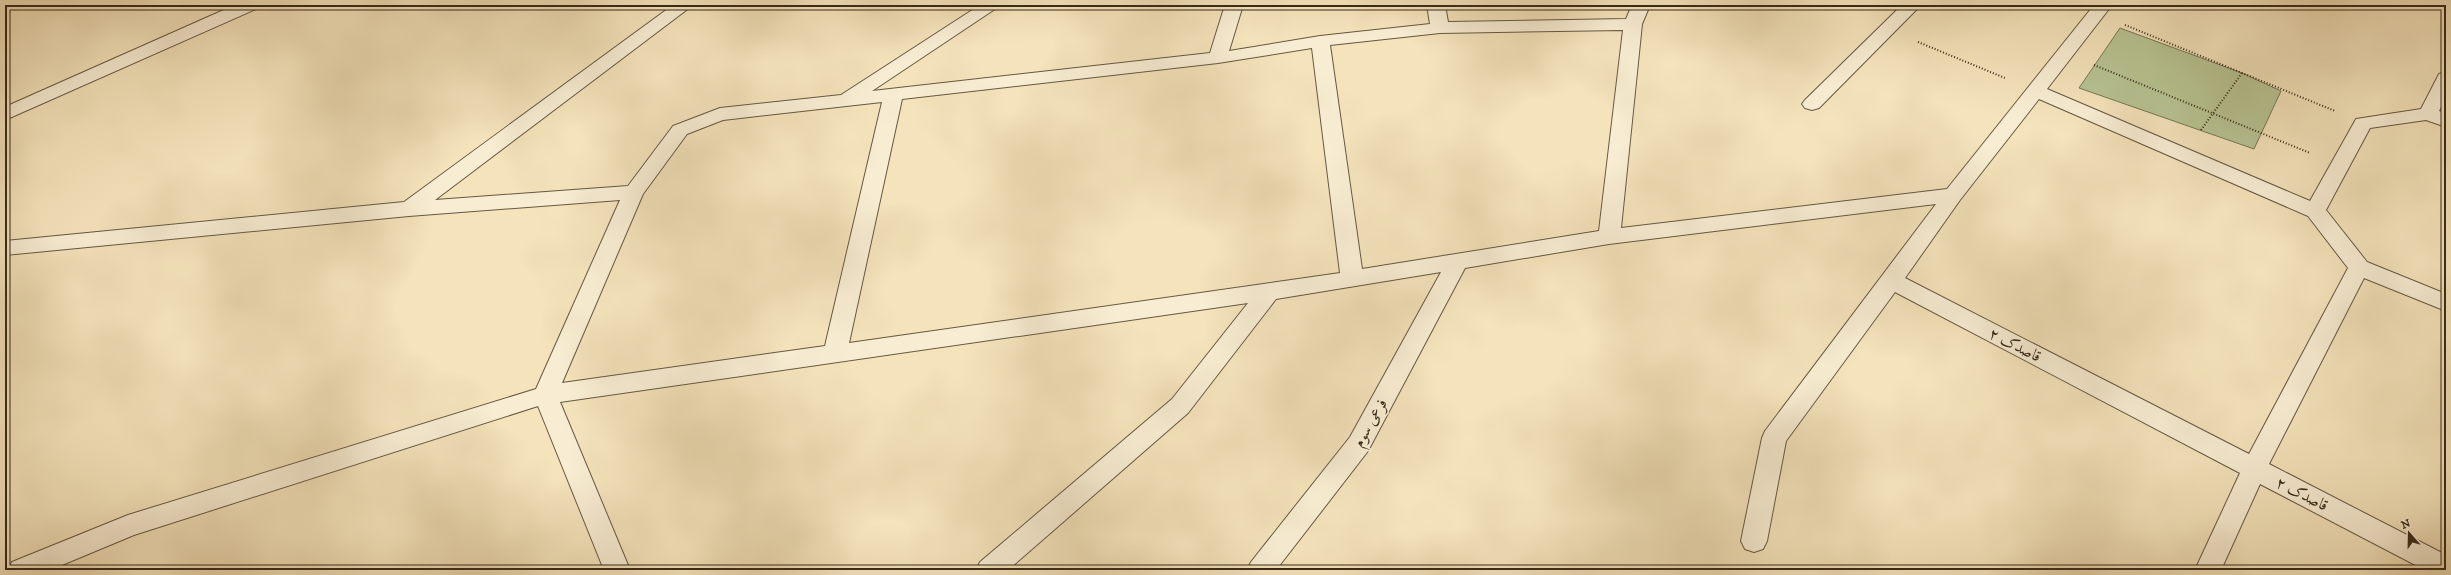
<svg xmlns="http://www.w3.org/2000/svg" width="2451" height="575" font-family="'IM FELL DW Pica',Amiri,serif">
  <rect width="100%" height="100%" fill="#f4e3bb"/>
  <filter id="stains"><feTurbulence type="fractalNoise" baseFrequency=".005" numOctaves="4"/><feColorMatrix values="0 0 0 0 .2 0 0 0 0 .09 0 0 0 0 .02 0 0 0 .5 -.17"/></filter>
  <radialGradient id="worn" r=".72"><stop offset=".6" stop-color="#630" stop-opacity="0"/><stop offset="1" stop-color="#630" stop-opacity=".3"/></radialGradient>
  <path fill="#b8c493" stroke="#787756" d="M2120,28L2242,73L2281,91L2254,149L2079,88Z"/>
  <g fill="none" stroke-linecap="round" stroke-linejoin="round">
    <defs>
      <g id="minor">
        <path d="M235,5H259L256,9L5,120V107Z"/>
        <path d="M673,5H693L435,200L628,186L673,126L720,108L841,95L980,5H1001L872,91L1210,53L1225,5H1243L1229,51L1320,36L1430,24L1427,5H1445L1448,22L1626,19L1632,5H1650L1642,24L1621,228L1947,189L2094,5H2112L2047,89L2310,201L2356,119L2421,109L2439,74L2446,72V97L2439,111L2446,114V127L2426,120L2370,128L2326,210L2367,262L2446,294V311L2364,278L2269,464L2446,555V570H2425L2260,484L2221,570H2195L2240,473L1895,292L1786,441L1767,541L1763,549L1754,552L1745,549L1741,541L1762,438L1765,431L1936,204L1609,244L1465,268L1368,451L1276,570H1247L1251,562L1350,437L1441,272L1276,299L1188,413L1008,570H976L980,562L1172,399L1248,303L560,402L630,570H604L538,406L134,535L50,570H8L12,562L128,515L536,389L620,200L409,216L5,255V241L404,202ZM1623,30L1599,231L1362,269L1330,45L1440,33ZM1312,48L1340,273L849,343L902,99L1218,63ZM2039,99L2308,216L2348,268L2249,454L1905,278L1960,200ZM882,102L825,346L562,383L643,194L687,134L723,120Z"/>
        <path d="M1902,5H1921L1819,108L1812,110L1805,108L1802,104L1805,100Z"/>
      </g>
    </defs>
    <use href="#minor" stroke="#665842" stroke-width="2"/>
    <g stroke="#372a19" stroke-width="2" stroke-dasharray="1 2" stroke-linecap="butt">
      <path d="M2125,25L2335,111"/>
      <path d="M1918,42L2005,78"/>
      <path d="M2094,65L2310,153"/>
      <path d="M2201,130L2242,73"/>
    </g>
    <use href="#minor" fill="#f8edd3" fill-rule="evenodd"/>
  </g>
  <g text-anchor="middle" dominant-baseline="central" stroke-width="3.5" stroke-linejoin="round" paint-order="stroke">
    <g font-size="16" fill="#372a19" stroke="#f8edd3">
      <text transform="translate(2015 345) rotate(27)">قاصدک ۲</text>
      <text transform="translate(1370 423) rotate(-60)">فرعی سوم</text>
      <text transform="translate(2302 494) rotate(27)">قاصدک ۲</text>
    </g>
  </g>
  <rect width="2451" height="575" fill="none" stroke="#f4e3bb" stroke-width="20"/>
  <rect x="6" y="6" width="2439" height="563" fill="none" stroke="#372a19" stroke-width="2"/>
  <rect x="10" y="10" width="2431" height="555" fill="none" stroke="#372a19"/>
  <g transform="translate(2409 533) rotate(340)" stroke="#f8edd3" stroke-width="3" paint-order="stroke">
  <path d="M0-3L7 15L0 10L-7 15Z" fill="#372a19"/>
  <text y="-6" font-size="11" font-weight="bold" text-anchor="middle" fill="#372a19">N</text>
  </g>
  <rect width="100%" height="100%" filter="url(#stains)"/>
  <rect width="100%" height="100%" fill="url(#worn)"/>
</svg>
